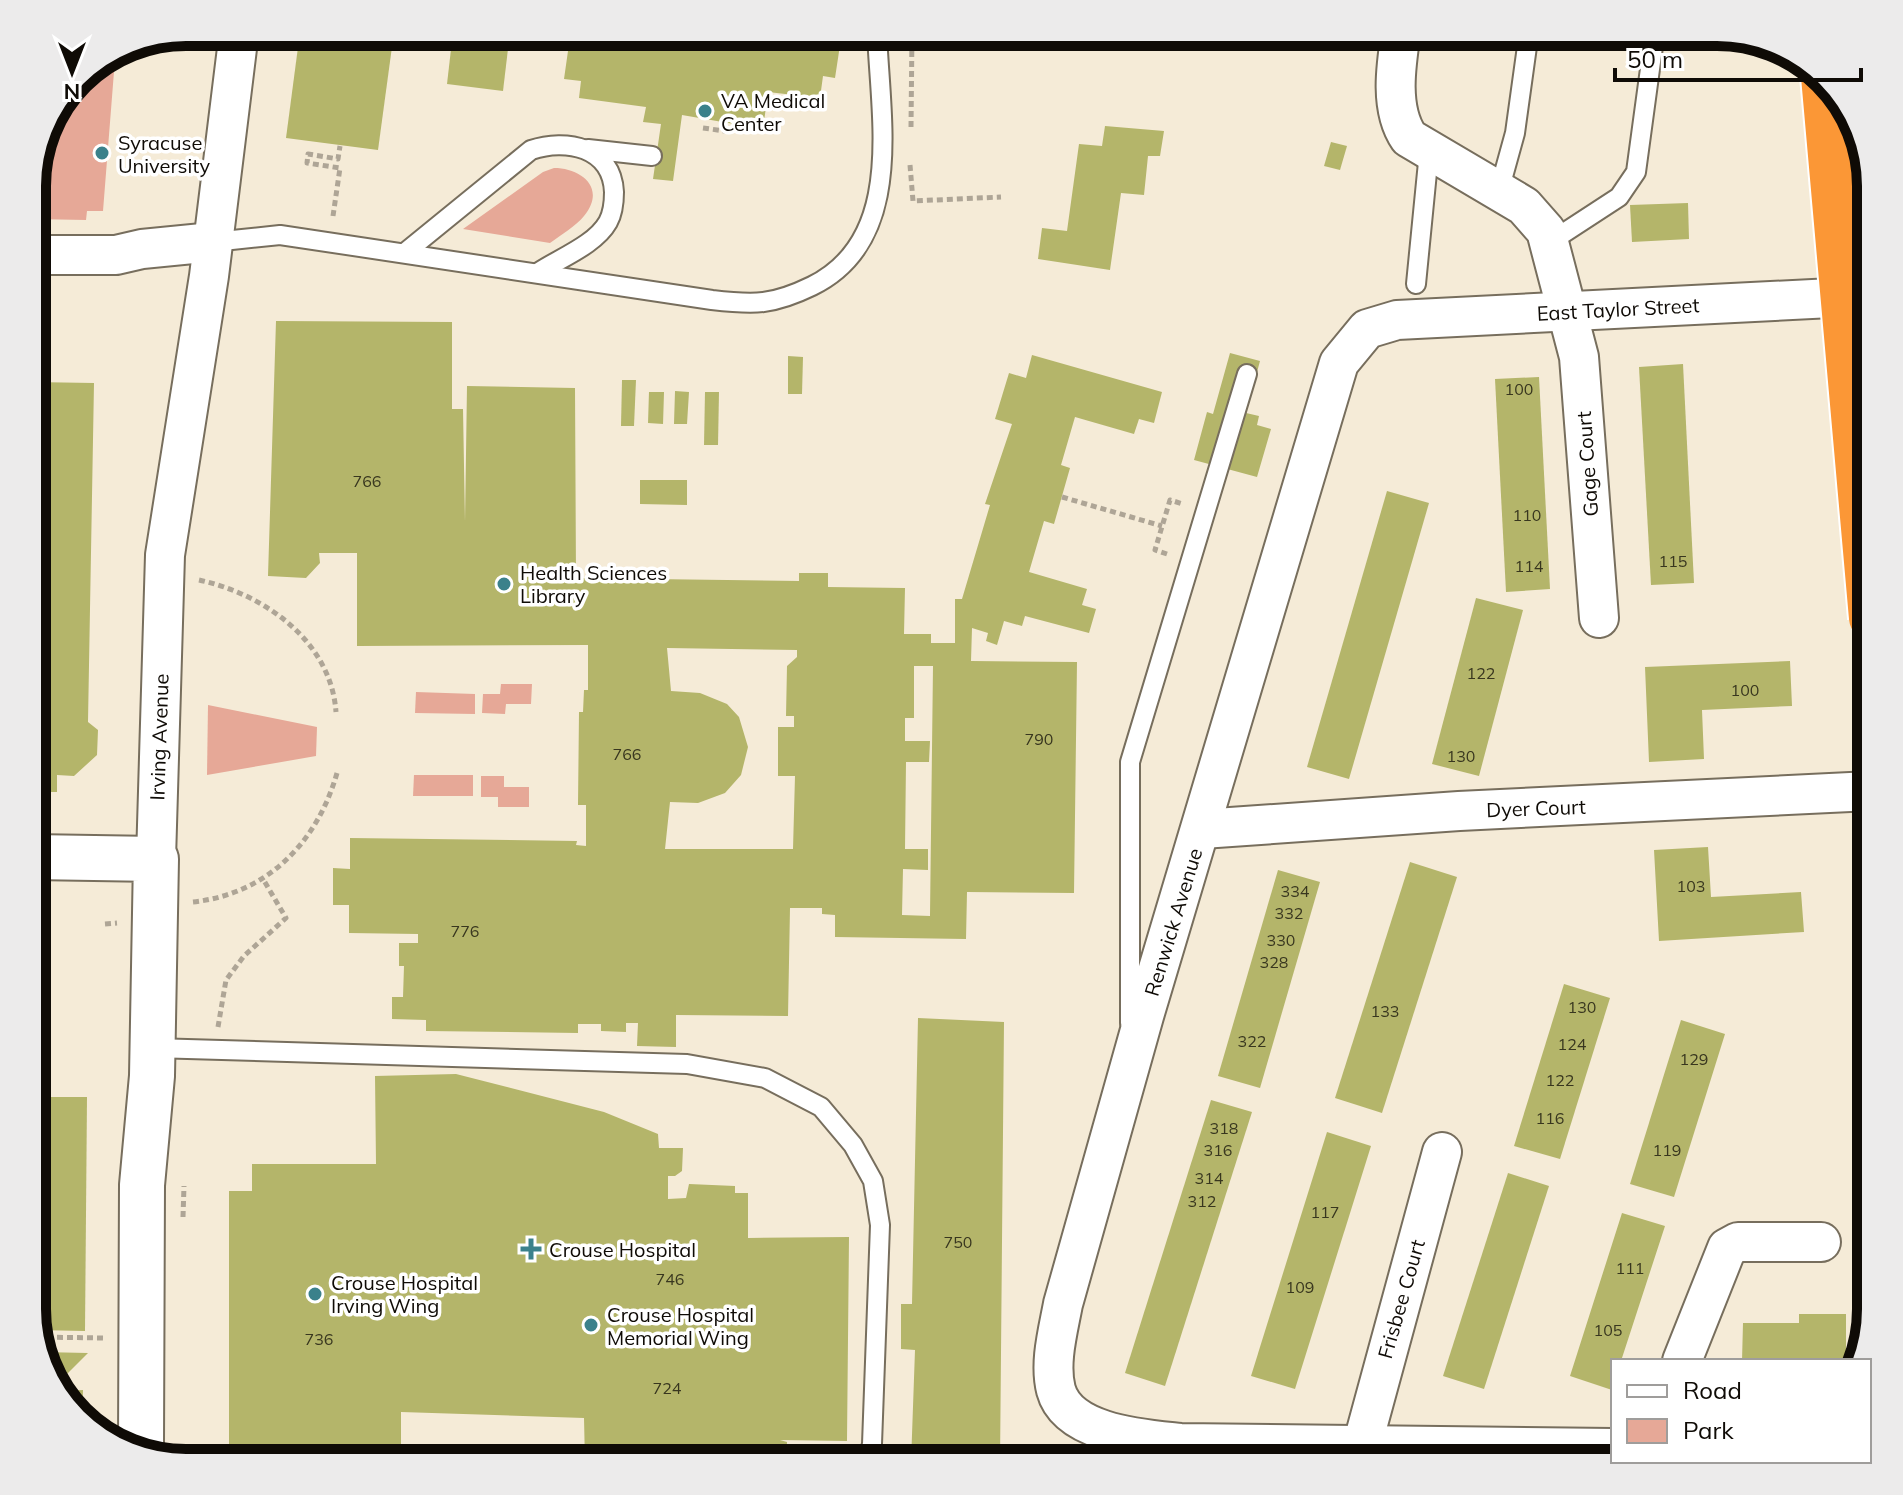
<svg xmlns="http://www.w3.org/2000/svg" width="1903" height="1495" font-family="Mulish,sans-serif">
  <rect width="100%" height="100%" fill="#f5ebd7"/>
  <g fill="#e6a897">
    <path d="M115,59L103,211H87L86,220L32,219V176L48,118L84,71Z"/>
    <path d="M554,168C581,168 607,188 584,216C576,226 561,235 550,243L463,229L543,172Z"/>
    <path d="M501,684H532L531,704H506L505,714L482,713L483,694H500Z"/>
    <path d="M416,692L475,694V714L415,713Z"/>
    <path d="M208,705L317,727L316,756L207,775Z"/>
    <path d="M414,775H473V796H413Z"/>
    <path d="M481,776H504V787H529V807H498V797H481Z"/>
  </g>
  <g fill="#b4b56a" fill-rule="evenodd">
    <path d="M300,32H394L378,150L286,138Z"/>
    <path d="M453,32H510L503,91L447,84Z"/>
    <path d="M537,32H842L835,78L823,76L820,98L768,92L763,129L682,115L673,181L653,179L661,124L643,122L646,107L579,98L581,81L564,79L568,51L535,47Z"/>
    <path d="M1273,32H1341L1339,45L1273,35Z"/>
    <path d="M1105,126L1164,131L1160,156H1148L1144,195L1121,193L1110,270L1038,259L1042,228L1067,231L1079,144L1102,146Z"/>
    <path d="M1331,142L1347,146L1340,170L1324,166Z"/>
    <path d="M1688,203L1689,239L1632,242L1630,205Z"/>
    <path d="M276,321L452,322V409H463L465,522L467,386L575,388L576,578L799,581V573H828V587L905,588L904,634H931V643H955V599H962L990,505L985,504L1012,424L995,419L1009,373L1026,378L1032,355L1162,392L1154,423L1139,419L1134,434L1075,417L1061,465L1070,468L1054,524L1044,521L1029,572L1087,589L1082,605L1096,609L1089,633L1025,616L1022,626L1004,621L997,645L986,641L988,633L972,628L971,661L1077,662L1074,893L967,892L966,939L835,937V915L822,914V908H790L788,1016L676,1015V1047L637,1046L638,1023H626V1032L601,1031V1024H578V1033L426,1031V1020L392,1019V997H403L404,966H399V943H418V934L349,933V905H333V868L350,869V838L577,841L576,845L586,846V805H578L579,712H583L584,690H588V645L357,646V553H319L320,563L306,578L268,576ZM667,648L797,650V657L787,666L786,716H794V727H778V776H795L793,849H665L670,802L698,803L725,793L741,775L748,747L739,717L727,704L700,693L671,691ZM914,666H933L930,916L902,915L903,869L928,870V849H905L906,762H929L930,741H905V718H914Z"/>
    <path d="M1230,353L1260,361L1246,413L1259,416L1257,425L1271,429L1257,477L1194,460L1207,412L1213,414Z"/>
    <path d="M788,356L803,357L802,394H788Z"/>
    <path d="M1683,364L1694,583L1651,585L1639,367Z"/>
    <path d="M1539,377L1550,589L1506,592L1495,379Z"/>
    <path d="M622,380H636L634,426H621Z"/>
    <path d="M32,382L94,383L88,722L98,730L97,755L74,776L57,775V792H41V775H32Z"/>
    <path d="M675,391L689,392L687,424H674Z"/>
    <path d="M649,392H664L663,424L648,423Z"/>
    <path d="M705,392H719L718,445H704Z"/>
    <path d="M640,480H687V505L640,504Z"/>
    <path d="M1387,491L1429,503L1349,779L1307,767Z"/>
    <path d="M1476,598L1523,610L1479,776L1432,764Z"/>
    <path d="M1790,661L1792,706L1702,710L1704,759L1649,762L1645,667Z"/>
    <path d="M1708,847L1711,897L1801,892L1804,932L1659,941L1654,850Z"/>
    <path d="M1410,862L1457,877L1382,1113L1335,1098Z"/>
    <path d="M1278,870L1320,882L1260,1088L1218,1076Z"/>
    <path d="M1564,984L1610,998L1560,1159L1514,1146Z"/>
    <path d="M918,1018L1004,1022L1000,1463H911L915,1350L901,1349V1304H912Z"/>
    <path d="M1681,1020L1725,1034L1674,1197L1630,1184Z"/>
    <path d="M456,1074L604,1112L658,1134L659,1148H683L682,1171L675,1176H668V1199L686,1198L689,1184L735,1186V1193H748V1238L849,1237L847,1441L780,1440L787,1442L786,1463H585L584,1418L401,1412V1463H229V1191H252V1164H376L375,1076Z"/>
    <path d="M32,1097H87L85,1331L35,1330L32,1318Z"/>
    <path d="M1211,1100L1252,1112L1165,1386L1125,1373Z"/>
    <path d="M1327,1132L1371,1146L1295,1389L1251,1376Z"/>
    <path d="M1508,1173L1549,1186L1484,1389L1443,1376Z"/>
    <path d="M1622,1213L1665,1226L1621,1361H1613L1612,1390L1570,1376Z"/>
    <path d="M1799,1314H1846V1361H1742L1743,1323H1799Z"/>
    <path d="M41,1352L88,1353L62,1379V1391L83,1390L82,1421L48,1377Z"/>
  </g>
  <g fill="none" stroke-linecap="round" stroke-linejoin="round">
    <defs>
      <g id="lane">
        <path d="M588,149L652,156"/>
        <path d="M1499,191L1515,133L1529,32"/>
        <path d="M213,242L280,235L712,300C755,305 773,305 812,286C906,240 880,118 877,32"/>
        <path d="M1550,242L1619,197L1636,172L1655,32"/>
        <path d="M407,251L531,150C566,138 612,147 614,192C614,202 613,213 608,222C595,245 560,258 539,272"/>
        <path d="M1416,284L1429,152"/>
        <path d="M32,343L36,255"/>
        <path d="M1130,1023V762L1247,374"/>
        <path d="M153,1048L687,1064L765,1078L821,1107L853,1145L873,1181L880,1225L872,1444L867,1463"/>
      </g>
      <g id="street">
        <path d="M1401,32C1396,65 1389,109 1409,138L1524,206L1546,231L1579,357L1599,618"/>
        <path d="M32,255H116L142,249L213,242"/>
        <path d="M1202,829L1459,811L1871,791"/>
        <path d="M156,859L165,555L209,276L239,32"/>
        <path d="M1682,1361L1727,1248L1738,1242H1821"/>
        <path d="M1362,1446L1442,1152"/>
        <path d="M1613,1448L1180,1443C1143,1439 1068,1434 1056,1390C1049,1363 1058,1331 1063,1304L1144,1016L1339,363L1367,329L1397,320L1871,296"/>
      </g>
      <path id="secondary" d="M32,857L156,859L152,1076L142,1185L141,1446"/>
      <path id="highway" d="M1853,115L1871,237"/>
    </defs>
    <use href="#lane" stroke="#776e5d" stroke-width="22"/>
    <use href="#street" stroke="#776e5d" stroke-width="42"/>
    <use href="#secondary" stroke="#776e5d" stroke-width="48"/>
    <use href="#highway" stroke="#fff" stroke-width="48"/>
    <g stroke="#aea596" stroke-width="5" stroke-dasharray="6 4" stroke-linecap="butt">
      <path d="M911,127L912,32"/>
      <path d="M703,128L732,132"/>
      <path d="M910,165L913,201L1001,197"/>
      <path d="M333,216L340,168L307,163L308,154L338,159L340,146"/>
      <path d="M1062,497L1162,526"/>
      <path d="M1167,554L1155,550L1170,500L1183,504"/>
      <path d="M199,580C264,594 331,641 336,712"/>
      <path d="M193,902C267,894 317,843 337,773"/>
      <path d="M105,924L117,923"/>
      <path d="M218,1027L226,980L244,956L286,918L263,879"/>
      <path d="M183,1217L184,1186"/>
      <path d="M37,1337L104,1338"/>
    </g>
    <use href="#lane" stroke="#fff" stroke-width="18"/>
    <use href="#street" stroke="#fff" stroke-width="38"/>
    <use href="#secondary" stroke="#fff" stroke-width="44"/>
    <use href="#highway" stroke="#fb9736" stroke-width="44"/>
    <defs>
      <path id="highway-bridge" d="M1823,76L1871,618"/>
    </defs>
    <use href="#highway-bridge" stroke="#fff" stroke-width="48" stroke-linecap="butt"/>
    <use href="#highway-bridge" stroke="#fb9736" stroke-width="44"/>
  </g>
  <g fill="#3b818b" stroke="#fff" stroke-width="3">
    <circle cx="705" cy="111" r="8"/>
    <circle cx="102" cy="153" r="8"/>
    <circle cx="504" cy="584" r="8"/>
    <path d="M527 1237h8v8h8v8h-8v8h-8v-8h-8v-8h8z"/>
    <circle cx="315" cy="1294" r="8"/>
    <circle cx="591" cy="1325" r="8"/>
  </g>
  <g text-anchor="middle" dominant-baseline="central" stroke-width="7" stroke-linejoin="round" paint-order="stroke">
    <g font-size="16" fill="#38361f">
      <text x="1519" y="389">100</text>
      <text x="367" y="481">766</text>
      <text x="1527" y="515">110</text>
      <text x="1673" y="561">115</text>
      <text x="1529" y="566">114</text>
      <text x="1481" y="673">122</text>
      <text x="1745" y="690">100</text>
      <text x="1039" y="739">790</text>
      <text x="627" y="754">766</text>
      <text x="1461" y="756">130</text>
      <text x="1691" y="886">103</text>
      <text x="1295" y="891">334</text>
      <text x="1289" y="913">332</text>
      <text x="465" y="931">776</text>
      <text x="1281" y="940">330</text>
      <text x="1274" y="962">328</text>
      <text x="1582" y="1007">130</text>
      <text x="1385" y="1011">133</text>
      <text x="1252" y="1041">322</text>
      <text x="1572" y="1044">124</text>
      <text x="1694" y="1059">129</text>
      <text x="1560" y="1080">122</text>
      <text x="1550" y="1118">116</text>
      <text x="1224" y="1128">318</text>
      <text x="1218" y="1150">316</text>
      <text x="1667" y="1150">119</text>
      <text x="1209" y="1178">314</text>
      <text x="1202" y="1201">312</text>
      <text x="1325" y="1212">117</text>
      <text x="958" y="1242">750</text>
      <text x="1630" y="1268">111</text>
      <text x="670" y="1279">746</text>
      <text x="1300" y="1287">109</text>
      <text x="1608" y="1330">105</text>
      <text x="319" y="1339">736</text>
      <text x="667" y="1388">724</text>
    </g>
    <g font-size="20" fill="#0f0b06" stroke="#fff" text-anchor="start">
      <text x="721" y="100">VA Medical<tspan x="721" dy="23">Center</tspan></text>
      <text x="118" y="142">Syracuse<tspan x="118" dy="23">University</tspan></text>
      <text x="520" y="572">Health Sciences<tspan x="520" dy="23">Library</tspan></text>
      <text x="549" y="1249">Crouse Hospital</text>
      <text x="331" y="1282">Crouse Hospital<tspan x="331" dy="23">Irving Wing</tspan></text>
      <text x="607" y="1314">Crouse Hospital<tspan x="607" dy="23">Memorial Wing</tspan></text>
    </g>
    <g font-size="20" fill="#0f0b06" stroke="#fff">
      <text transform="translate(1618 309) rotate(-3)">East Taylor Street</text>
      <text transform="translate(1587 464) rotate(-94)">Gage Court</text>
      <text transform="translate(159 737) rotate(-88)">Irving Avenue</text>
      <text transform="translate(1536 808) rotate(-2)">Dyer Court</text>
      <text transform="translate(1173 922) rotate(-73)">Renwick Avenue</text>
      <text transform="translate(1401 1299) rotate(-74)">Frisbee Court</text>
    </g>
  </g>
  <path d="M0 0H1903V1495H0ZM186 46H1717A140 140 0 0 1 1857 186V1309A140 140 0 0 1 1717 1449H186A140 140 0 0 1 46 1309V186A140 140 0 0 1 186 46Z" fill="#ecebeb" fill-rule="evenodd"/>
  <path fill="none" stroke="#0f0b06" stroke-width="10" d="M186 46H1717A140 140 0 0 1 1857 186V1309A140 140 0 0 1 1717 1449H186A140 140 0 0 1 46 1309V186A140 140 0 0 1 186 46Z"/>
  <rect x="1611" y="1359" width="260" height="104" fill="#ffffff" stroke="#9f9d9b" stroke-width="2"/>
  <rect x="1627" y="1385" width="40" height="12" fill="#ffffff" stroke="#9f9d9b" stroke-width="2"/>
  <text x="1683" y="1399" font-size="24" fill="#0f0b06">Road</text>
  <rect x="1627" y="1419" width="40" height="24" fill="#e6a897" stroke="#9f9d9b" stroke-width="2"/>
  <text x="1683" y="1439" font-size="24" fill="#0f0b06">Park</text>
  <g transform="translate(72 72) rotate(180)" stroke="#ffffff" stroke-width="6" paint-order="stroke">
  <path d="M0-6L14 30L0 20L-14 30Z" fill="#0f0b06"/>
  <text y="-12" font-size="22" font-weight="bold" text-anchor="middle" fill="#0f0b06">N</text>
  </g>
  <path d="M1615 68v12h246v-12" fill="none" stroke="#0f0b06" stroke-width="4"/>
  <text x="1627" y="68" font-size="24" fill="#0f0b06" stroke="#ffffff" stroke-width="6" paint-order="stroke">50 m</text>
</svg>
